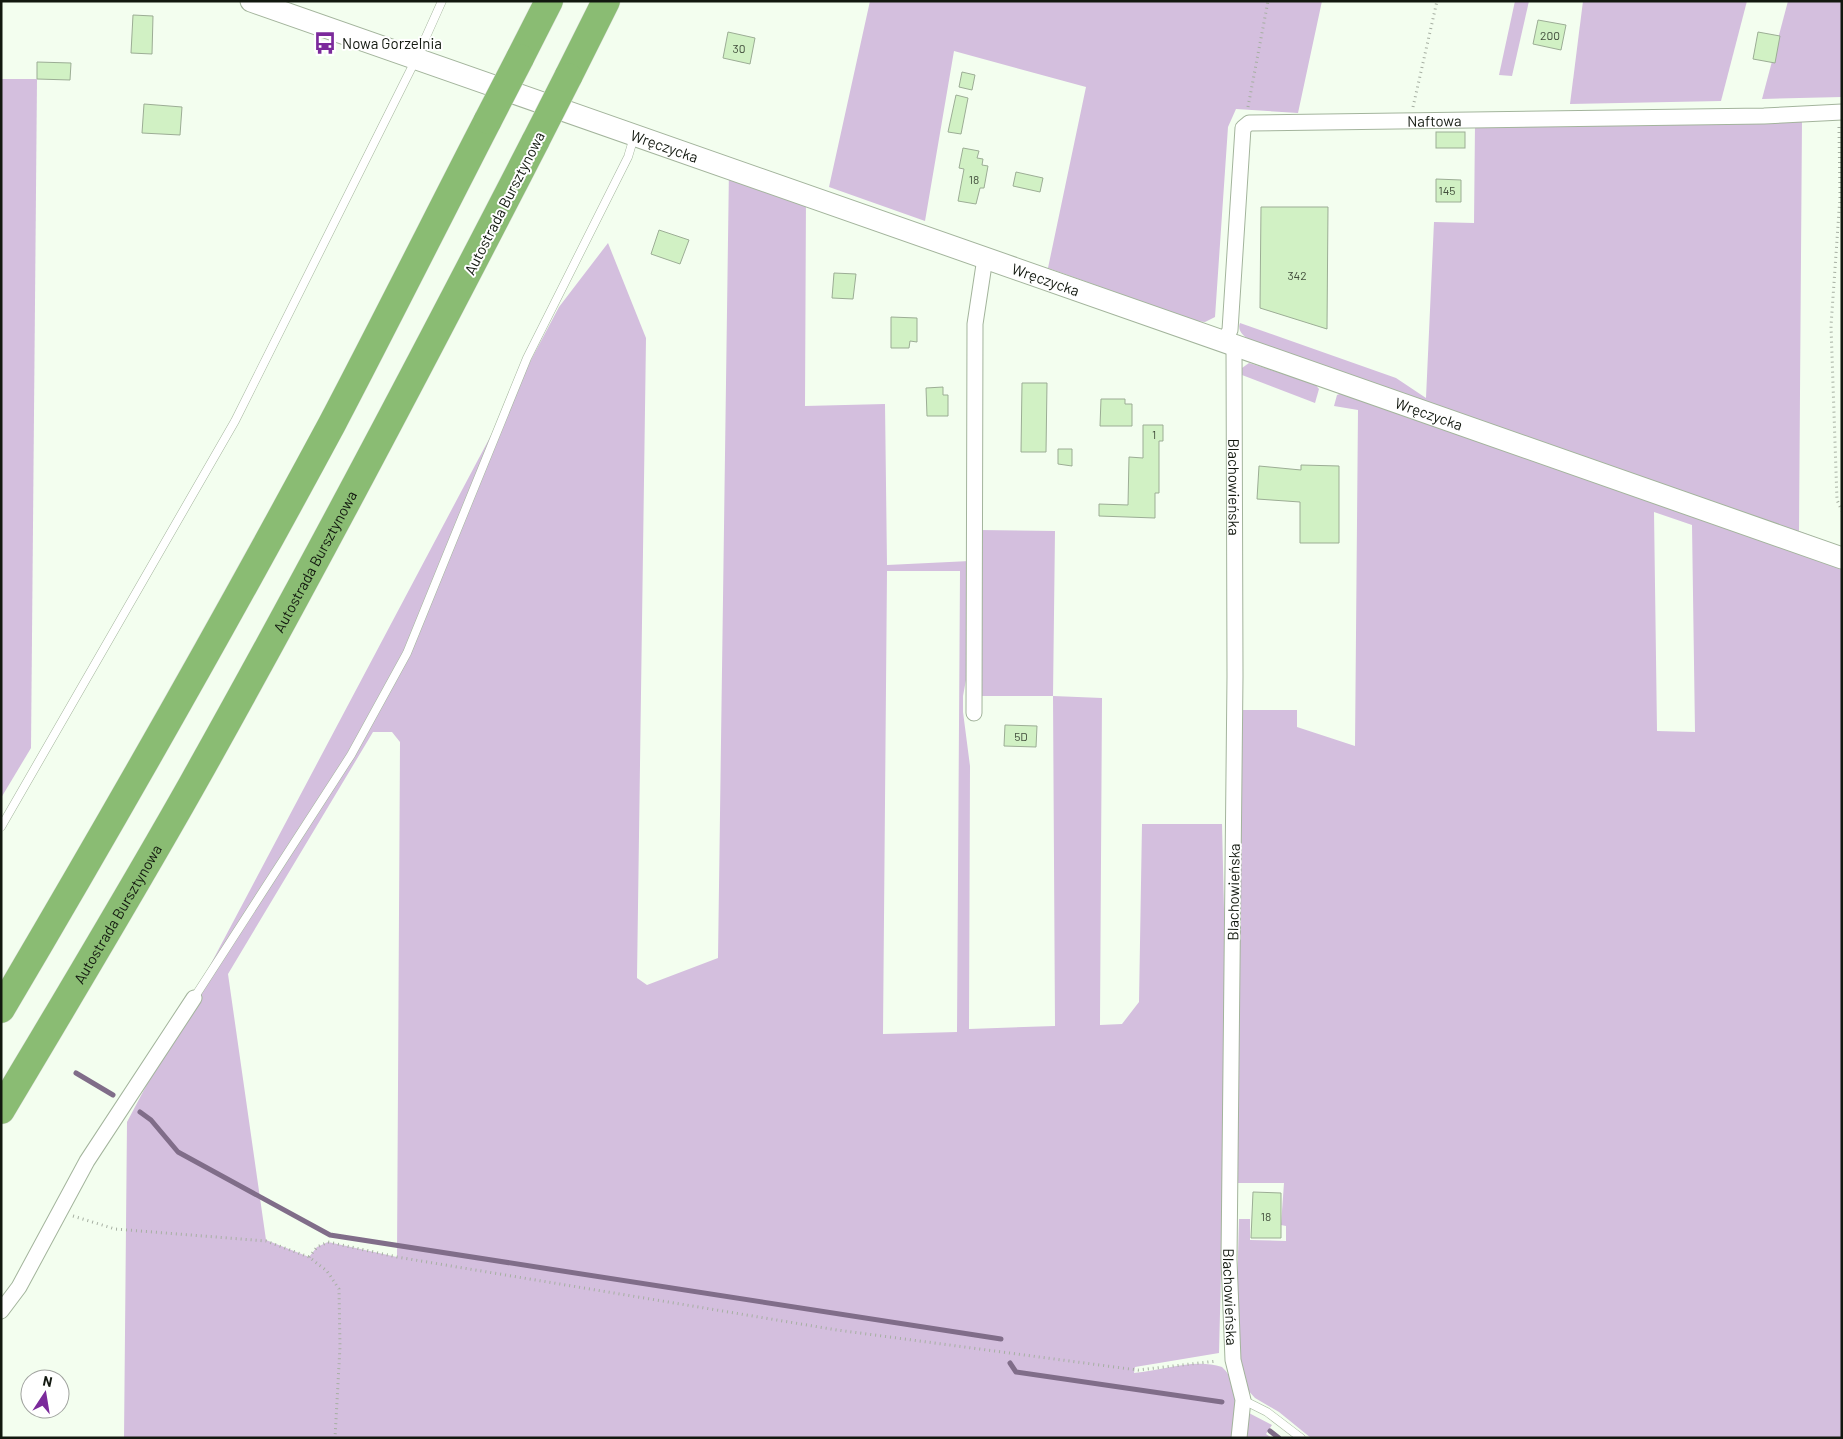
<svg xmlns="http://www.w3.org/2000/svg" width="1843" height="1439" font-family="Barlow,sans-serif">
  <rect width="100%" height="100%" fill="#f3feef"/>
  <g fill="#d4bfde" fill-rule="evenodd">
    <path d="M870,1H1322L1298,113L1236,109L1228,127L1215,317L1205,322L1196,321L1048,268L1086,87L954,51L925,221L829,187Z"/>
    <path d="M1515,1H1529L1512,76L1499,75Z"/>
    <path d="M1583,1H1747L1721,101L1570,104Z"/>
    <path d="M1788,1H1842V97L1762,99Z"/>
    <path d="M1,79H37L31,748L1,798Z"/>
    <path d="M1802,119L1799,531L1842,547V550L1275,350C1264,346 1234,338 1240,323L1396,378L1426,398L1434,222L1474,223L1475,125Z"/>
    <path d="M729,168L806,195L805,406L885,404L887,565L970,561L968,669L963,696V712L970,766L969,1029L1055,1026L1053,696H978V530L1055,531L1053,696L1102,698L1100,1025L1122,1024L1139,1002L1142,824H1222L1227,1036L1219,1353L1135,1367L1134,1373C1163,1371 1193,1358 1222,1367C1241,1384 1236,1415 1234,1438H124L127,1122L559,307L608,243L646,338L637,978L647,985L718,958ZM887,571H960L957,1032L883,1034ZM373,732H392L400,742L397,1257L328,1242L317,1247L309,1257L266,1240L228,974Z"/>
    <path d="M1249,363L1315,384L1319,389L1315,403L1242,375V368Z"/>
    <path d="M1342,393L1842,567V1438H1311L1279,1412L1255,1398L1245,1387L1236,1333L1239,1219H1250V1240L1286,1241V1226L1281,1225L1284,1183H1235L1241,710H1297V727L1355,746L1358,410L1334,406L1337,395ZM1654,512L1692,525L1695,732L1657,731Z"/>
    <path d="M1247,1412L1272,1425L1266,1434L1272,1438H1244Z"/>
  </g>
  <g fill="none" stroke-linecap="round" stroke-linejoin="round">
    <g stroke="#806d89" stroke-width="5">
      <path d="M76,1073L113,1095"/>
      <path d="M140,1112L151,1120L178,1152L330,1235L1001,1339"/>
      <path d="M1010,1363L1016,1372L1222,1402"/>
      <path d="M1270,1431L1279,1438"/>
    </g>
  </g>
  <g fill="#d1f1c4" stroke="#9cad95">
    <path d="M133,15L153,16L152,54L131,53Z"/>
    <path d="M1538,20L1566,25L1561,50L1533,44Z"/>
    <path d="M728,32L755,38L750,64L723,58Z"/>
    <path d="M1758,32L1780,36L1775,63L1753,59Z"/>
    <path d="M37,62L71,63L70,80L37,79Z"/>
    <path d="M962,72L975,75L972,90L959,87Z"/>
    <path d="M956,95L968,98L961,134L948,132Z"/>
    <path d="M144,104L182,107L180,135L142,133Z"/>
    <rect x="1436" y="132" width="29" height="16"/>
    <path d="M963,148L979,151L977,158L983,159L982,165L988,166L984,188H980L976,204L958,201L964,169L959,168Z"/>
    <path d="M1016,172L1043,178L1040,192L1013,186Z"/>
    <path d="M1436,179L1461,180V202H1436Z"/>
    <path d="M1261,207H1328L1327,329L1260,308Z"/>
    <path d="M659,230L689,240L680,264L651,254Z"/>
    <path d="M834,273L856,274L853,299L832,298Z"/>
    <path d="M891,317L917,318V342L910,341L909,348H891Z"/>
    <path d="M1022,383H1047L1046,452H1021Z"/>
    <path d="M943,387V395H948V416H927L926,388Z"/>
    <path d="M1101,399H1125V404H1132V426H1100Z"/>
    <path d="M1143,425H1163V441H1159V493H1155V518L1099,516V504L1128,505L1129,457L1143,458Z"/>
    <path d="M1058,449H1072V466L1058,464Z"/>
    <path d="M1301,465L1339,466V543H1300V502L1257,499L1259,466L1301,470Z"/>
    <path d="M1005,725L1037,726L1036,747L1004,746Z"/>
    <path d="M1253,1192L1281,1193V1238H1251Z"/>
  </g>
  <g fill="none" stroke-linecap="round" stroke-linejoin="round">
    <defs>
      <g id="service">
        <path d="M1,827L235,421L416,59L442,1"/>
        <path d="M194,998L351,755L407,653L527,358L628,157L634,137"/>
        <path d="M1243,1400L1267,1412L1301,1438"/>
      </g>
      <g id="minor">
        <path id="s1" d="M1224,342L1230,330L1243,128L1249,123L1764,116L1842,112"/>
        <path id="s2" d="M1234,345L1235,676L1229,1260L1233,1360L1243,1400L1239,1438"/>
        <path d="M974,713L975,324L985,258"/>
        <path d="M1,1311L19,1287L87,1161L194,998"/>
      </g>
      <g id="secondary">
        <path id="s3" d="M251,1L1842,558"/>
      </g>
      <g id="motorway">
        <path d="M520,58L549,1"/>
        <path d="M568,77L606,1"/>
        <path d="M1,1009C115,816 226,621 332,424C385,323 436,221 488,120"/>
        <path id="s4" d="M1,1110C66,1001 131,893 193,783C312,571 425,356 536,140"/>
      </g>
    </defs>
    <use href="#service" stroke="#a3b49c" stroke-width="9"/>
    <use href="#minor" stroke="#a3b49c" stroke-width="17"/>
    <use href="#secondary" stroke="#a3b49c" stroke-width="23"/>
    <use href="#motorway" stroke="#dedfdd" stroke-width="29"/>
    <g stroke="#a6afa2" stroke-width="3" stroke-dasharray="1 4" stroke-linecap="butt">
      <path d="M1248,107L1268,1"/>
      <path d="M1413,107L1437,1"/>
      <path d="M1839,127L1840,197L1831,326L1837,500L1842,511"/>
      <path d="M73,1216L115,1229L266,1241L309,1257L327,1271L339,1289L340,1347L335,1438"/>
      <path d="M309,1257L317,1247L328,1242L397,1257L837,1330L1122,1368L1138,1370L1217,1361"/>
    </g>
    <use href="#service" stroke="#fff" stroke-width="8"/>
    <use href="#minor" stroke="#fff" stroke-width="15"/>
    <use href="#secondary" stroke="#fff" stroke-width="21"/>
    <use href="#motorway" stroke="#8abc73" stroke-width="28"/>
    <defs>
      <g id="motorway-bridge">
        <path d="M488,120L520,58"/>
        <path d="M536,140L568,77"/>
      </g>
    </defs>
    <use href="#motorway-bridge" stroke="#dedfdd" stroke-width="29" stroke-linecap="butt"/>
    <use href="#motorway-bridge" stroke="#8abc73" stroke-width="28"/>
  </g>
  <defs>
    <symbol id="bus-bare" viewBox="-9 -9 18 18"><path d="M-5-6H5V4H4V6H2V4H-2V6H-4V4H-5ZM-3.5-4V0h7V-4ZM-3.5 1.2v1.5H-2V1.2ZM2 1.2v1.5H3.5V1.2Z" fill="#7b2a9b" stroke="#fff" stroke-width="2.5" paint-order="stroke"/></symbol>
  </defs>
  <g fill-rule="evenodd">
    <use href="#bus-bare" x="309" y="27" width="32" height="32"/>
  </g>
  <g text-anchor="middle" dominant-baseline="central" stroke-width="4" stroke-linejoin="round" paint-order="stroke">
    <g font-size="12" fill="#424e3c">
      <text x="1550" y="35">200</text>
      <text x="739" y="48">30</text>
      <text x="974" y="179">18</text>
      <text x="1447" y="190">145</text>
      <text x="1297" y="275">342</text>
      <text x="1154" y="434">1</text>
      <text x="1021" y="736">5D</text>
      <text x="1266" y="1216">18</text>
    </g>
    <g font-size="15" fill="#12180f" stroke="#fff" text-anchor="start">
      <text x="342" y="43">Nowa Gorzelnia</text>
    </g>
    <g font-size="15" fill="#12180f" stroke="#fff">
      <text stroke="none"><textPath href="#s1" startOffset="409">Naftowa</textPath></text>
      <text stroke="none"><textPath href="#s3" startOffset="438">Wręczycka</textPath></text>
      <text transform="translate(504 203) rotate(-63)">Autostrada Bursztynowa</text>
      <text stroke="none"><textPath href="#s3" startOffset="842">Wręczycka</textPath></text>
      <text stroke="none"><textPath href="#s3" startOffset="1248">Wręczycka</textPath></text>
      <text stroke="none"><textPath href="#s2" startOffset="142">Blachowieńska</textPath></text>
      <text stroke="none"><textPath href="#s4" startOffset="632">Autostrada Bursztynowa</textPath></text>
      <text transform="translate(1233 892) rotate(-89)">Blachowieńska</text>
      <text stroke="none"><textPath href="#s4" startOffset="228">Autostrada Bursztynowa</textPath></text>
      <text stroke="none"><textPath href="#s2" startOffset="952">Blachowieńska</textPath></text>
    </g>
  </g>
  <rect width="1843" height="1439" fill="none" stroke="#12180f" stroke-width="5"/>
  <g transform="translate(45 1394) rotate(12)"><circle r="24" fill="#ffffff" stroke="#a0a39f"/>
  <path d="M0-4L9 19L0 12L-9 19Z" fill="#7b2a9b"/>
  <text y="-8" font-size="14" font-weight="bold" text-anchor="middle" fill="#12180f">N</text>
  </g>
</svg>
